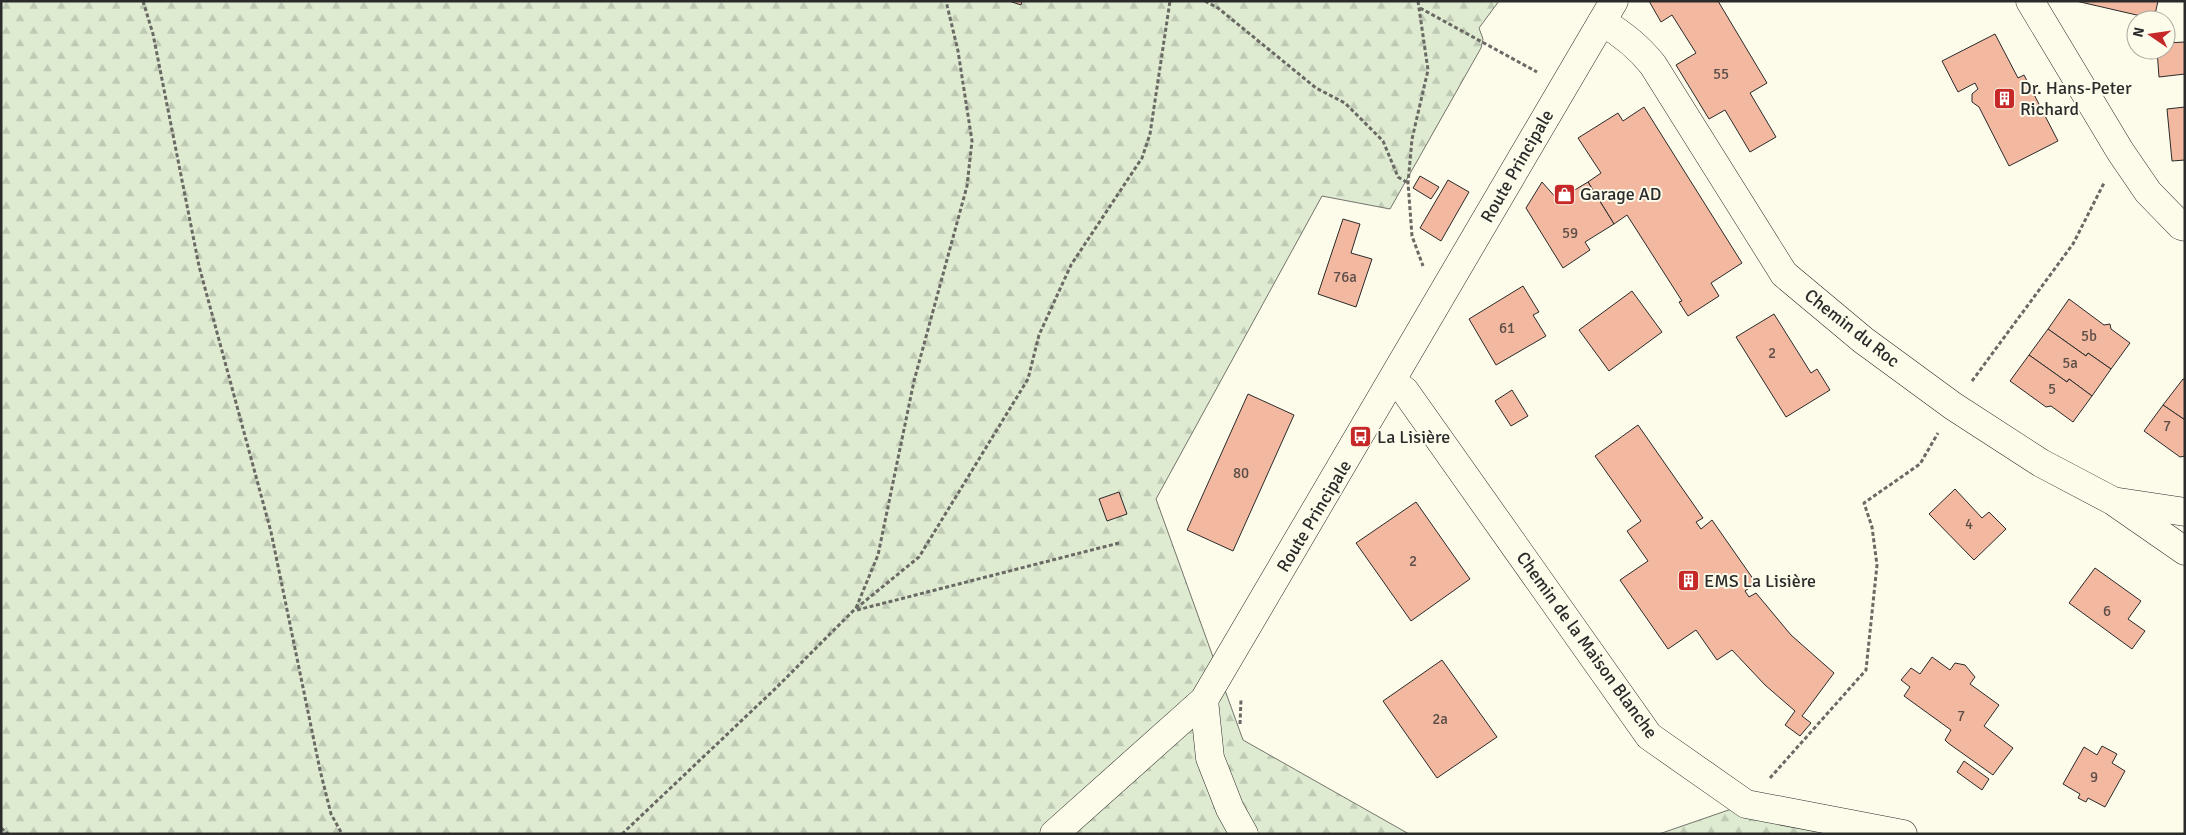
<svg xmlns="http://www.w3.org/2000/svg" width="2186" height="835" font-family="Signika,sans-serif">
  <defs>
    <pattern id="forest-firs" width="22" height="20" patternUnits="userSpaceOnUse" patternTransform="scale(1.25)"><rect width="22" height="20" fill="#deebd1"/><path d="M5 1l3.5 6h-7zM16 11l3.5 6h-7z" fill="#bfcab4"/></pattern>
  </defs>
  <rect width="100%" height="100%" fill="#fdfbea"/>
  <g fill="url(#forest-firs)" stroke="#74746e">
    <path d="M1,1H1499L1479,28L1483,39L1481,48L1390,209L1322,196L1156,499L1243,740L1409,834H1Z"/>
    <path d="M1746,804L1903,834H1659Z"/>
  </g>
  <g fill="#f2b8a0" stroke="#2b2b2b">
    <path d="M1009,1H1022L1021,5Z"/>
    <path d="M1649,1H1718L1767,83L1750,93L1776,137L1750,152L1725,110L1709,119L1676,65L1696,53L1672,15L1661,22Z"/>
    <path d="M2076,1H2158L2154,19Z"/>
    <path d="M1995,34L2018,78L2024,75L2058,141L2009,166L1979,107L1972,102V94L1978,89L1975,83L1958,92L1942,61Z"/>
    <path d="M2185,42V74L2159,77L2157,50H2166V43Z"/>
    <path d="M1644,107L1742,263L1711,283L1719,296L1688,316L1679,302L1682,301L1627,215L1614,224L1588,182L1601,173L1578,138L1618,113L1623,121Z"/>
    <path d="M2185,107V160L2172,161L2167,109Z"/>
    <path d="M1420,176L1439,187L1431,199L1413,188Z"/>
    <path d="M1448,180L1469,192L1441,241L1420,228Z"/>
    <path d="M1542,182L1558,200L1588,182L1614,224L1585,242L1590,250L1563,268L1526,208Z"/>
    <path d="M1343,219L1360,224L1351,253L1372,259L1356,307L1318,294Z"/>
    <path d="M1523,286L1539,312L1533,315L1546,336L1496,365L1469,319Z"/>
    <path d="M1632,291L1662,332L1609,371L1579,330Z"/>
    <path d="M2069,299L2104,325L2110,324L2111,329L2130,343L2111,369L2088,353L2086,356L2048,329Z"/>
    <path d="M1774,314L1811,373L1817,369L1830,390L1786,417L1736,337Z"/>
    <path d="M2048,329L2086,356L2088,353L2111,369L2092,396L2069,379L2067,382L2029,355Z"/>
    <path d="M2029,355L2067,382L2069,379L2092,396L2073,422L2051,406L2046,407L2010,381Z"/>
    <path d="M2183,379L2185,380V420L2163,405Z"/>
    <path d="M1512,390L1528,416L1511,426L1495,401Z"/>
    <path d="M1248,394L1294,415L1233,551L1187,530Z"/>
    <path d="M2163,405L2185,420V456L2180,457L2144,431Z"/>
    <path d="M1638,425L1703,518L1696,522L1701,529L1712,520L1756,583L1745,591L1749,597L1756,593L1791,635L1834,673L1802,716L1811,723L1800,736L1785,725L1795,711L1765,685L1732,650L1717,660L1696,630L1668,649L1620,580L1648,561L1627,531L1641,521L1595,456Z"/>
    <path d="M1955,489L1982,518L1989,512L2006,529L1974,560L1929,514Z"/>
    <path d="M1119,492L1127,514L1107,521L1099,499Z"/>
    <path d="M1416,502L1470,579L1411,621L1356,543Z"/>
    <path d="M2095,568L2141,601L2128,619L2145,631L2132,649L2069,603Z"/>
    <path d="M1932,657L1950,670L1955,663L1965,665L1975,677L1970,684L1999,705L1984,726L2013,748L1993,775L1948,743L1945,740L1951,730L1904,696L1910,687L1901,680L1911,668L1920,674Z"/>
    <path d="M1442,660L1497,737L1437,778L1383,701Z"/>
    <path d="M2102,746L2117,754L2112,763L2125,771L2105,807L2088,798L2086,802L2078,798L2080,794L2063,784L2084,747L2097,755Z"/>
    <path d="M1964,761L1989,779L1982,790L1957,772Z"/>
  </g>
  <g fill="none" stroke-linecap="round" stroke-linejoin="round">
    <defs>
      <g id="minor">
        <path d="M2030,1L2120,151L2148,192L2181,226L2185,227"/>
        <path d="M1602,22C1623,34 1638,46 1653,65L1784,274L1863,340L1953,406L2041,463L2113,501L2185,551"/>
        <path d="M1393,382L1405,391L1649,736L1746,804L1903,834"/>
        <path d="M2119,502L2185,512"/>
        <path d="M1204,700L1210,758L1230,809L1244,834"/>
        <path d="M1054,834L1204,700L1614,1"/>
      </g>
    </defs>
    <use href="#minor" stroke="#2b2b2b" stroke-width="29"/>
    <g stroke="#6a6964" stroke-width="3" stroke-dasharray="4 2.5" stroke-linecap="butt">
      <path d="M143,1L153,34L199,266L271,532L320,770L331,814L342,834"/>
      <path d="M1205,1L1218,8L1316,88L1345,103L1383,141L1398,177L1408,183"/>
      <path d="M1418,1L1428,70L1412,139L1408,183L1412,236L1423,266"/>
      <path d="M1420,8L1537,72"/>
      <path d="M1972,381L2073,244L2104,183"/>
      <path d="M856,608L878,555L914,381L967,186L972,141L958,51L946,1"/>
      <path d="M857,610L1119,543"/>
      <path d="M1240,724L1241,700"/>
      <path d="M1770,778L1866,670L1877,565L1872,527L1864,503L1920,464L1938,433"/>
      <path d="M1,828L8,834"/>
      <path d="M622,834L777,687L854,610L919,557L1028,379L1039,335L1071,265L1142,158L1150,134L1170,1"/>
    </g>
    <use href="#minor" stroke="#fdfbea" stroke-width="28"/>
  </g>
  <defs>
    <symbol id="building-square" viewBox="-11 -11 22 22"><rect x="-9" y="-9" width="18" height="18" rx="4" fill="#c62828" stroke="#fdfbea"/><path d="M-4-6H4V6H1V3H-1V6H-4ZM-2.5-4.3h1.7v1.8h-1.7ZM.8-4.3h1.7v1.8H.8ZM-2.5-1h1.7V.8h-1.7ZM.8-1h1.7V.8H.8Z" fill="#fff"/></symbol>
    <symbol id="shop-square" viewBox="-11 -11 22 22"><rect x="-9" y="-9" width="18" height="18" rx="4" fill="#c62828" stroke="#fdfbea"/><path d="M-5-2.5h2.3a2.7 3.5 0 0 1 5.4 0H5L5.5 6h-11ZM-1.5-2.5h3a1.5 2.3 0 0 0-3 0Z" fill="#fff"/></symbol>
    <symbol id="bus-square" viewBox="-11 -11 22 22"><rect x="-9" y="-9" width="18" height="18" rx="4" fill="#c62828" stroke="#fdfbea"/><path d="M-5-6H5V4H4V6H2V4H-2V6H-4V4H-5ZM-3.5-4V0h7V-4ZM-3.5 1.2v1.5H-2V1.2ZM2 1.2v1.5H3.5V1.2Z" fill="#fff"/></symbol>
  </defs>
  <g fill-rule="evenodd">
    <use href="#building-square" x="1992" y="86" width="25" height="25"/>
    <use href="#shop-square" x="1552" y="182" width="25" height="25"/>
    <use href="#bus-square" x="1348" y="424" width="25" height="25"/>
    <use href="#building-square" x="1676" y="568" width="25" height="25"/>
  </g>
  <g text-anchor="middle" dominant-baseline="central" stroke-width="4" stroke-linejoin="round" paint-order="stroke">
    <g font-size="15" fill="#5d4e48">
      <text x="1721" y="74">55</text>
      <text x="1570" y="233">59</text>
      <text x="1345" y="277">76a</text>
      <text x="1507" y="328">61</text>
      <text x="2089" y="336">5b</text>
      <text x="1772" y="353">2</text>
      <text x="2070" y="363">5a</text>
      <text x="2052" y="389">5</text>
      <text x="2167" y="426">7</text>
      <text x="1241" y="473">80</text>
      <text x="1969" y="524">4</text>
      <text x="1413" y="561">2</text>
      <text x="2107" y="611">6</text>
      <text x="1961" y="716">7</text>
      <text x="1440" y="719">2a</text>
      <text x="2094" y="777">9</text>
    </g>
    <g font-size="18" fill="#2b2b2b" stroke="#fdfbea" text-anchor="start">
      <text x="2020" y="88">Dr. Hans-Peter<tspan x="2020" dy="21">Richard</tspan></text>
      <text x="1580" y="194">Garage AD</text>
      <text x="1377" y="437">La Lisière</text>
      <text x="1704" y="581">EMS La Lisière</text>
    </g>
    <g font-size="18" fill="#2b2b2b" stroke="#fdfbea">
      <text transform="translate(1517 166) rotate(-60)">Route Principale</text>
      <text transform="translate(1852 328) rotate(38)">Chemin du Roc</text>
      <text transform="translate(1314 516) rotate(-59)">Route Principale</text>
      <text transform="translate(1587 645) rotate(54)">Chemin de la Maison Blanche</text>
    </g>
  </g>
  <rect width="2186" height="835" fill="none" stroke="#2b2b2b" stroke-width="5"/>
  <g transform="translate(2151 35) rotate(283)"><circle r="24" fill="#fdfbea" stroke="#a9a89e"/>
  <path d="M0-4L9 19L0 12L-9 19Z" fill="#c62828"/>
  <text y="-8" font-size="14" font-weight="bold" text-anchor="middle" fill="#2b2b2b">N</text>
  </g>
</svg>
